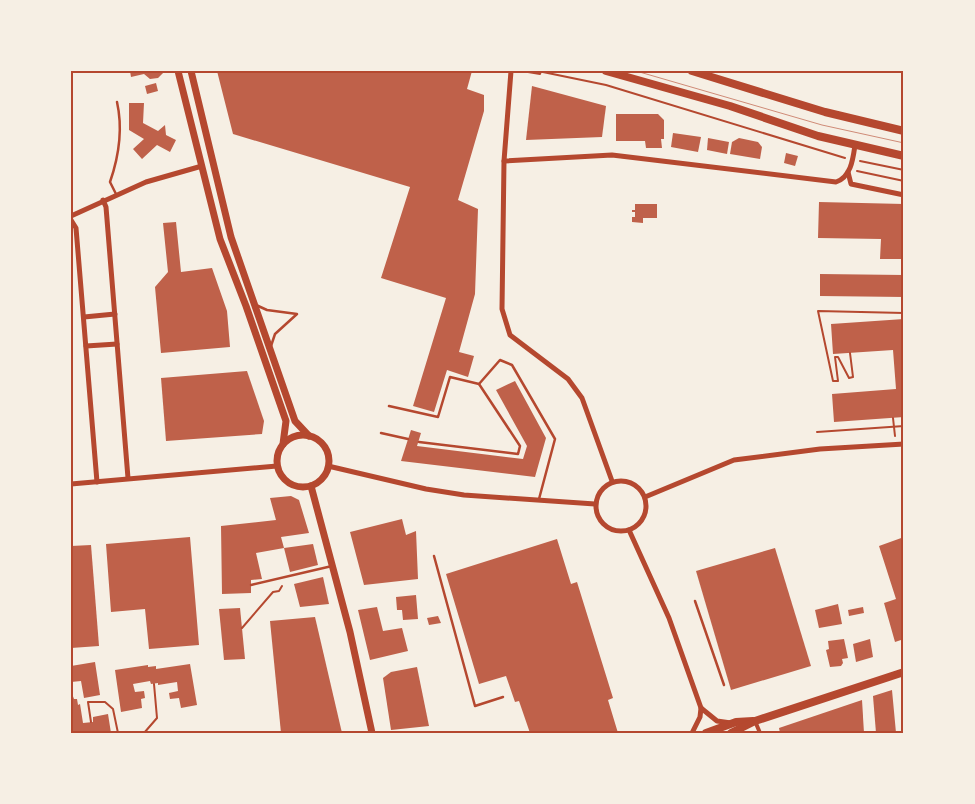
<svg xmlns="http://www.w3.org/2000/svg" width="975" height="804" font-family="'Varela Round',sans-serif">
  <rect width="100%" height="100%" fill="#f6efe4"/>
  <g fill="#bf614a">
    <path d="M130,71H165L158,78L150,79L144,74L131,77Z"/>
    <path d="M217,71H472L467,89L484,95V111L458,200L478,209L475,294L459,352L474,356L468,377L447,370L434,412L413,406L446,298L381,278L410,187L233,134Z"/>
    <path d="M156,83L158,91L147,94L145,86Z"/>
    <path d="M532,86L606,106L602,137L526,140Z"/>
    <path d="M129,103H144L143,123L158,131L165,125L166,135L176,140L170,152L157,145L142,159L133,149L144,139L129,130Z"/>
    <path d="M616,114H658L664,120V139H661L662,148H646L645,141H616Z"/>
    <path d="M673,133L701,137L698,152L671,147Z"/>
    <path d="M708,138L729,142L727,154L707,150Z"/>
    <path d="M739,138L758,142L762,147L760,159L730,154L732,142Z"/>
    <path d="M786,153L798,156L795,166L784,163Z"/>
    <path d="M819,202L904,204V259H880L881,239L818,238Z"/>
    <path d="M635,204H657V218H643V223L632,222V217H635V212H632V210H635Z"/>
    <path d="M176,222L181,272L212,268L227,311L230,347L161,353L155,287L168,272L163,223Z"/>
    <path d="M820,274L904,275V297L820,296Z"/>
    <path d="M904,319V417L834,422L832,394L896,389L893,350L833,354L831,324Z"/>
    <path d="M247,371L264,421L262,434L166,441L161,378Z"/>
    <path d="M515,381L546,438L535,477L401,461L411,430L421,433L417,446L523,459L527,446L496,390Z"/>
    <path d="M291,496L299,500L309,533L281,537L284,548L256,553L262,579L251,580V593L222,594L221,526L276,520L270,498Z"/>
    <path d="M402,519L406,535L416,531L418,579L364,585L350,532Z"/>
    <path d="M190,537L199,645L149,649L145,609L111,612L106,544Z"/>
    <path d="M904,537V639L895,642L884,603L896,599L879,546Z"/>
    <path d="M557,539L571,584L577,582L613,698L608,700L618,733H530L519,701L515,702L506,676L479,684L446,574Z"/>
    <path d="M313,544L318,565L290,572L284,548Z"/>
    <path d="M91,545L99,646L71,648V546Z"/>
    <path d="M775,548L811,666L731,690L696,571Z"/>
    <path d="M323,577L329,604L300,607L294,584Z"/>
    <path d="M416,595L418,619L403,620L402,610H397L396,597Z"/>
    <path d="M838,604L842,624L819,628L815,610Z"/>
    <path d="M377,607L383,631L402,628L408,651L370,660L358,610Z"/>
    <path d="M863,607L864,613L849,616L848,610Z"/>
    <path d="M240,608L245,659L224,660L219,609Z"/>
    <path d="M438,616L441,623L429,625L427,618Z"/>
    <path d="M315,617L342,733H281L270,621Z"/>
    <path d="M844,639L848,658L842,659L843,663L841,666L830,667L826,650L829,649L828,641Z"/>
    <path d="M870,639L873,657L856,662L853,644Z"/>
    <path d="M95,662L100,695L84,698L81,681L71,682V666Z"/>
    <path d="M190,664L197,705L181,708L179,698L170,699L169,693L178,691L177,682L158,685V683L151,684L150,681L133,684L135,692L144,691L145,698L141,699L142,708L121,712L115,670L148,665V667L156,666V669Z"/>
    <path d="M417,667L429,726L391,730L383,678L391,672Z"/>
    <path d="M892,690L896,733H876L873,696Z"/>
    <path d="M71,691L74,699H77L78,705L80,704L83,723L93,722V717L108,714L111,733H71Z"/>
    <path d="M862,700L864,733H780L779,728Z"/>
  </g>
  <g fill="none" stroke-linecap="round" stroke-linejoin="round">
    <g stroke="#b5482f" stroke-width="2">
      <path d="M522,71L540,74L541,71"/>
      <path d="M538,71L606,85L845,158"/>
      <path d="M860,161L904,170"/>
      <path d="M857,171L904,181"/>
      <path d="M850,353L853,377L849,378L838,357H835L838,381H833L818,311L904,313"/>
      <path d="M893,418L895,436"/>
      <path d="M817,432L904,426"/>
      <path d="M242,628L273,592L279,591L282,586"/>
      <path d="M91,722L88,702H105L113,709L118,733"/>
      <path d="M144,733L157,718L154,684"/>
    </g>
    <g stroke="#b5482f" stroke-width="2.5">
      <path d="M116,194L110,182C119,156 123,129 117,102"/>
      <path d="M256,305L267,310L297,314L275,334L271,346"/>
      <path d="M479,384L500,360L512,365L555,439L539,499"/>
      <path d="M389,406L438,417L450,377L479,384L520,446L518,454L419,442"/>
      <path d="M381,433L408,439"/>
      <path d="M434,556L475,706L503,697"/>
      <path d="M251,585L332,566"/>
      <path d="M695,601L724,685"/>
    </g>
    <path stroke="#b5482f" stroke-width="4" d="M755,721L760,733"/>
    <g stroke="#b5482f" stroke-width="5">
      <path d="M511,71L504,161L502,309L510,335L568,379L582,398L612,481"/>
      <path d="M504,161L612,155L836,182C851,177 853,159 855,145"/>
      <path d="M848,172L851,184L904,195"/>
      <path d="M103,200L106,207L128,478"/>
      <path d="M71,216L146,182L202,166"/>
      <path d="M71,220L76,228L97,482"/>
      <path d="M84,317L115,314"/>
      <path d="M86,346L117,344"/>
      <path d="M328,466L426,489L464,495L595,504"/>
      <circle cx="621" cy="506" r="25"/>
      <path d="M71,484L277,466"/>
      <path d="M645,497L734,460L820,449L904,444"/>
      <path d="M629,530L669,618L701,708L717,721L731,723"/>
      <path d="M692,733L700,717L701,708"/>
    </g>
    <g stroke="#b5482f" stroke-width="7">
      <path d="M178,71L220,239L246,306L286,421L283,444"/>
      <path d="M191,71L231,237L295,421L309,436"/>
      <circle cx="303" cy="461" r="26"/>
      <path d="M311,486L350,632L372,733"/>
    </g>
    <g stroke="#b5482f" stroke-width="8">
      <path d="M606,71L730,106L818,136L904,156"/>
      <path d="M692,71L825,112L904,131"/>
      <path d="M706,733L736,722L753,721"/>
      <path d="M731,733L755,721L904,672"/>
    </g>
    <path stroke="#cf8b77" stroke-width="1" d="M636,71L822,125L904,143"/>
  </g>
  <rect width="975" height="804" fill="none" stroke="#f6efe4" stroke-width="145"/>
  <rect x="72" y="72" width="830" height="660" fill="none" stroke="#b5482f" stroke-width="2"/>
</svg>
